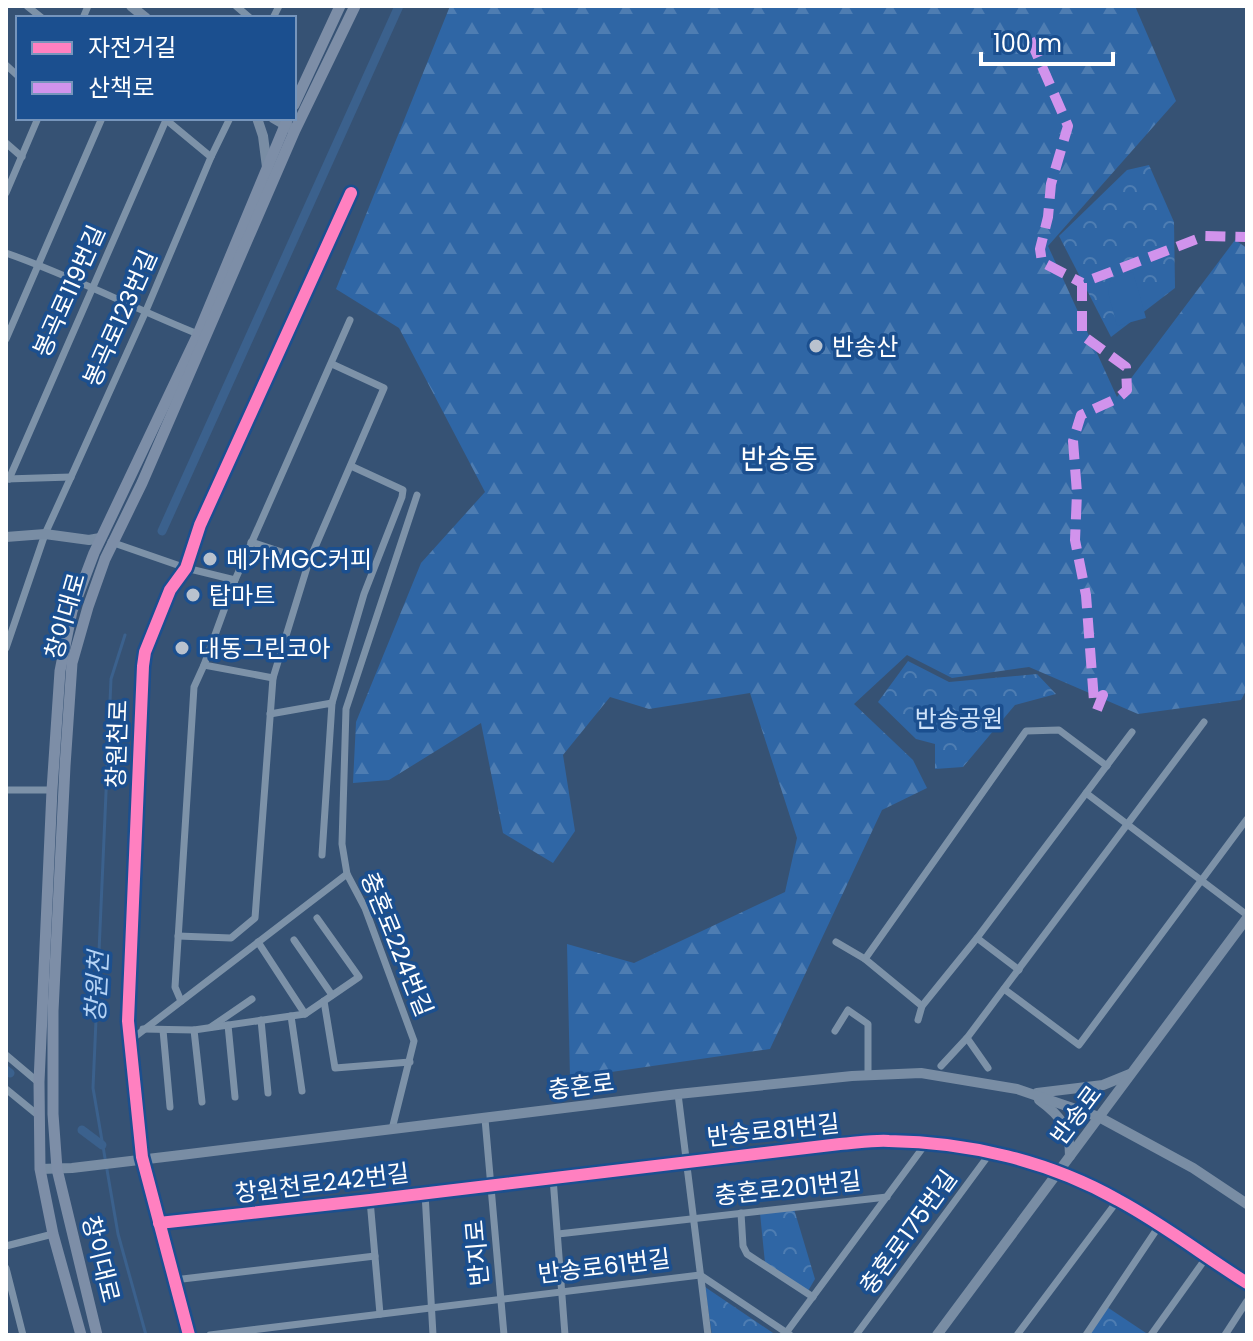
<svg xmlns="http://www.w3.org/2000/svg" width="1253" height="1341" font-family="Poppins,'Noto Sans KR',sans-serif">
  <defs>
    <pattern id="forest-firs" width="22" height="20" patternUnits="userSpaceOnUse" patternTransform="scale(2)"><rect width="22" height="20" fill="#2f66a5"/><path d="M5 1l3.5 6h-7zM16 11l3.5 6h-7z" fill="#4e7db2"/></pattern>
    <pattern id="park-crowns" width="20" height="18" patternUnits="userSpaceOnUse" patternTransform="scale(2)"><rect width="20" height="18" fill="#2f66a5"/><path d="M2 6a3 3 0 1 1 6 0M12 15a3 3 0 1 1 6 0" fill="none" stroke="#4e7db2"/></pattern>
  </defs>
  <rect width="100%" height="100%" fill="#365274"/>
  <path fill="url(#forest-firs)" d="M450,6H1135L1176,101L1048,246L1117,397L1235,240L1247,248V689L1241,700L1138,714L1029,667L952,678L907,655L854,704L913,760L927,788L882,810L770,1049L570,1078L567,944L634,963L785,892L797,838L750,693L649,709L610,697L563,755L575,831L553,863L503,833L481,723L389,780L353,783L356,722L421,563L485,492L399,328L336,289Z"/>
  <g fill="url(#park-crowns)">
    <path d="M1149,165L1174,222L1175,288L1111,337L1059,236L1127,170Z"/>
    <path d="M908,661L949,682L1037,674L1056,694L1015,705L963,767L935,769V744L916,739L878,702Z"/>
    <path d="M794,1209L815,1279L808,1291L765,1263L760,1213Z"/>
    <path d="M705,1287L776,1335H712Z"/>
    <path d="M1107,1307L1149,1335H1089Z"/>
  </g>
  <path fill="#2f66a5" d="M1133,272L1146,318L1117,326L1108,292L1111,278Z"/>
  <g fill="none" stroke-linecap="round" stroke-linejoin="round">
    <path stroke="#3b618d" stroke-width="3" d="M125,635L111,679L93,1088L118,1234L146,1335"/>
    <g stroke="#3b618d" stroke-width="9">
      <path d="M162,531L399,6"/>
      <path d="M6,1070L10,1073"/>
      <path d="M82,1130L102,1145"/>
    </g>
    <g stroke="#7d92a8" stroke-width="7">
      <path d="M27,6L42,18"/>
      <path d="M236,6L250,18"/>
      <path d="M83,18L88,6"/>
      <path d="M273,18L279,6"/>
      <path d="M6,65L18,76"/>
      <path d="M164,118L211,157"/>
      <path d="M6,143L22,157"/>
      <path d="M6,193L38,118"/>
      <path d="M6,253C72,276 133,308 198,334"/>
      <path d="M6,339L102,118"/>
      <path d="M6,479L71,477"/>
      <path d="M9,479L166,120"/>
      <path d="M111,542L186,568L235,580"/>
      <path d="M251,542L309,561"/>
      <path d="M6,648L45,534L71,477L145,313L211,157L230,118"/>
      <path d="M204,665L273,678"/>
      <path d="M332,703L364,594L402,497L403,490L351,466"/>
      <path d="M270,714L332,703L322,855"/>
      <path d="M6,790H52"/>
      <path d="M1086,793L1247,915"/>
      <path d="M178,936L231,938L255,918L273,678L309,561L384,388L332,364"/>
      <path d="M977,938L1019,970"/>
      <path d="M294,940L332,995"/>
      <path d="M258,942L305,1014"/>
      <path d="M836,942L865,959L1026,731L1059,730L1107,766"/>
      <path d="M865,959L922,1006"/>
      <path d="M1004,989L1079,1045L1247,819"/>
      <path d="M181,1001L175,987L194,687L204,665L235,580L350,320"/>
      <path d="M324,1001L335,1068L410,1062"/>
      <path d="M291,1016L302,1091"/>
      <path d="M261,1020L268,1093"/>
      <path d="M918,1020L922,1006L977,938L1132,732"/>
      <path d="M228,1025L235,1097"/>
      <path d="M211,1027L252,999"/>
      <path d="M143,1029L194,1030L305,1014L359,977L317,918"/>
      <path d="M163,1030L170,1107"/>
      <path d="M194,1030L202,1102"/>
      <path d="M835,1031L848,1010L868,1024V1075"/>
      <path d="M967,1038L988,1068"/>
      <path d="M128,1042L347,874"/>
      <path d="M6,1055L38,1082"/>
      <path d="M941,1066L967,1038L1204,722"/>
      <path d="M6,1089L39,1116"/>
      <path d="M678,1094L708,1335"/>
      <path d="M485,1119L504,1335"/>
      <path d="M392,1129L414,1041L365,908L347,874L342,844L346,709L417,495"/>
      <path d="M553,1178L565,1335"/>
      <path d="M425,1193L433,1335"/>
      <path d="M370,1200L380,1314"/>
      <path d="M741,1213L743,1246L747,1254L813,1297"/>
      <path d="M159,1223L370,1200L840,1144C856,1143 873,1140 889,1141C968,1142 1049,1161 1118,1200C1163,1224 1204,1256 1247,1283"/>
      <path d="M558,1234L887,1197"/>
      <path d="M6,1246L53,1234"/>
      <path d="M6,1268L23,1335"/>
      <path d="M174,1280L375,1256"/>
      <path d="M786,1333L927,1142"/>
      <path d="M189,1335L142,1157L128,1021L143,666L145,652L170,590L186,568L200,525L351,193"/>
      <path d="M210,1335L700,1275L790,1335"/>
      <path d="M856,1335L991,1152"/>
      <path d="M1017,1335L1118,1200"/>
      <path d="M1086,1335L1159,1226"/>
      <path d="M1151,1335L1206,1258"/>
      <path d="M1225,1335L1247,1301"/>
    </g>
    <g stroke="#798da4" stroke-width="10">
      <path d="M131,6L146,18"/>
      <path d="M257,118L263,136L267,167"/>
      <path d="M273,118L292,129"/>
      <path d="M6,537L45,534L89,540L100,538"/>
      <path d="M1037,1093L1103,1085L1130,1074"/>
      <path d="M1039,1100C1061,1116 1070,1128 1070,1156"/>
      <path d="M40,1169L72,1168L181,1155L678,1094L852,1076L921,1073L1017,1089L1099,1117L1193,1168L1247,1204"/>
      <path d="M937,1335L1247,918"/>
    </g>
    <g stroke="#7d8ea7" stroke-width="11">
      <path d="M294,105L340,6"/>
      <path d="M81,1335L53,1234L40,1169L39,1082L52,790L60,671L72,611L94,553L198,334L288,118"/>
      <path d="M97,1335L57,1169L53,1114V1011L65,766L72,663L88,607L105,559L142,483L295,130L355,6"/>
    </g>
    <g stroke="#d193ec" stroke-width="10" stroke-dasharray="20 10" stroke-linecap="butt">
      <path d="M1030,39L1068,126L1051,184L1048,217L1040,249L1042,262L1082,283"/>
      <path d="M1097,710L1103,695L1094,701L1086,595L1075,540L1077,493L1073,441L1081,415L1118,398L1127,390L1126,367L1082,335V283L1205,236L1247,237"/>
    </g>
    <defs>
      <g id="cycleway">
        <path d="M159,1223L370,1200L840,1144C856,1143 873,1140 889,1141C968,1142 1049,1161 1118,1200C1163,1224 1204,1256 1247,1283"/>
        <path d="M189,1335L142,1157L128,1021L143,666L145,652L170,590L186,568L200,525L351,193"/>
      </g>
    </defs>
    <use href="#cycleway" stroke="#1b4f8f" stroke-width="17"/>
    <use href="#cycleway" stroke="#ff80c0" stroke-width="12"/>
  </g>
  <g fill="#b9c2ce" stroke="#1b4f8f" stroke-width="3">
    <circle cx="816" cy="346" r="8"/>
    <circle cx="210" cy="559" r="8"/>
    <circle cx="193" cy="595" r="8"/>
    <circle cx="182" cy="648" r="8"/>
  </g>
  <g text-anchor="middle" dominant-baseline="central" stroke-width="7" stroke-linejoin="round" paint-order="stroke">
    <g font-size="24" fill="#fff" stroke="#1b4f8f">
      <text transform="translate(69 291) rotate(-66)">봉곡로119번길</text>
      <text transform="translate(120 318) rotate(-66)">봉곡로123번길</text>
      <text transform="translate(65 616) rotate(-74)">창이대로</text>
      <text transform="translate(117 744) rotate(-88)">창원천로</text>
      <text transform="translate(397 944) rotate(68)">충혼로224번길</text>
      <text transform="translate(581 1086) rotate(-7)">충혼로</text>
      <text transform="translate(1076 1115) rotate(-53)">반송로</text>
      <text transform="translate(773 1130) rotate(-6)">반송로81번길</text>
      <text transform="translate(322 1183) rotate(-7)">창원천로242번길</text>
      <text transform="translate(788 1188) rotate(-6)">충혼로201번길</text>
      <text transform="translate(908 1232) rotate(-54)">충혼로175번길</text>
      <text transform="translate(477 1253) rotate(-95)">반지로</text>
      <text transform="translate(101 1259) rotate(76)">창이대로</text>
      <text transform="translate(604 1266) rotate(-7)">반송로61번길</text>
    </g>
    <g font-size="24" fill="#fff" stroke="#1b4f8f" text-anchor="start">
      <text x="832" y="346">반송산</text>
      <text x="226" y="559">메가MGC커피</text>
      <text x="209" y="595">탑마트</text>
      <text x="198" y="648">대동그린코아</text>
    </g>
    <g font-size="24" fill="#cfe3fa" stroke="#1b4f8f">
      <text x="959" y="718">반송공원</text>
    </g>
    <g font-size="26" font-style="italic" fill="#b5d3f5" stroke="#1b4f8f">
      <text transform="translate(97 987) rotate(-87)">창원천</text>
    </g>
    <g font-size="28" fill="#fff" stroke="#1b4f8f">
      <text x="779" y="459">반송동</text>
    </g>
  </g>
  <rect width="1253" height="1341" fill="none" stroke="#ffffff" stroke-width="16"/>
  <rect x="16" y="16" width="280" height="104" fill="#1b4f8f" stroke="#7695bc" stroke-width="2"/>
  <rect x="32" y="42" width="40" height="12" fill="#ff80c0" stroke="#7695bc" stroke-width="2"/>
  <text x="88" y="56" font-size="24" fill="#ffffff">자전거길</text>
  <rect x="32" y="82" width="40" height="12" fill="#d193ec" stroke="#7695bc" stroke-width="2"/>
  <text x="88" y="96" font-size="24" fill="#ffffff">산책로</text>
  <path d="M981 52v12h132v-12" fill="none" stroke="#ffffff" stroke-width="4"/>
  <text x="993" y="52" font-size="24" fill="#ffffff" stroke="#1b4f8f" stroke-width="6" paint-order="stroke">100 m</text>
</svg>
